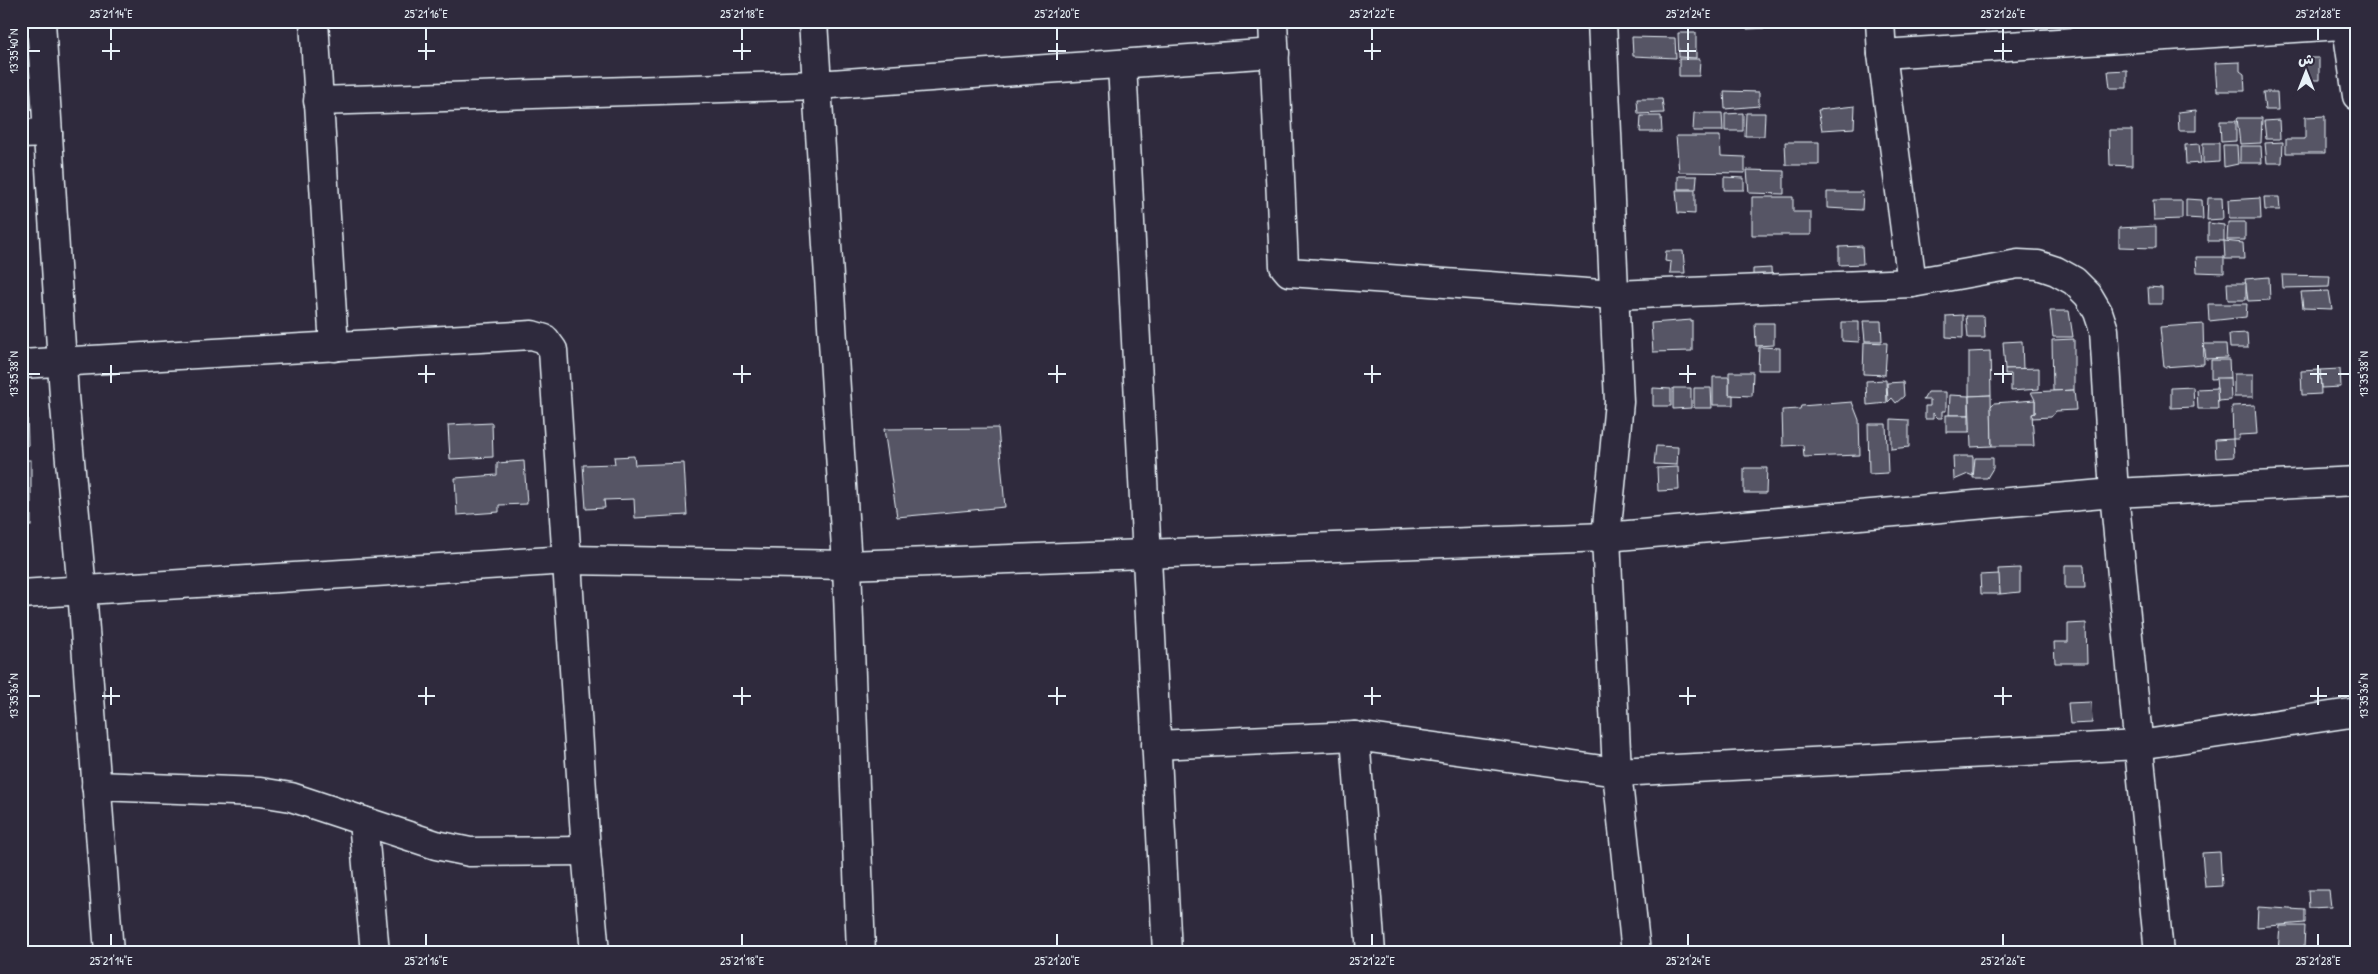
<svg xmlns="http://www.w3.org/2000/svg" width="2378" height="974" font-family="'Patrick Hand','Playpen Sans Arabic',sans-serif">
  <rect width="100%" height="100%" fill="#2f2a3d"/>
  <filter id="ink" filterUnits="userSpaceOnUse"><feTurbulence type="fractalNoise" baseFrequency=".02" numOctaves="2"/><feDisplacementMap in="SourceGraphic" scale="10" xChannelSelector="R" yChannelSelector="G"/><feConvolveMatrix kernelMatrix="1 2 1 2 8 2 1 2 1" color-interpolation-filters="sRGB"/></filter>
  <g filter="url(#ink)">
    <g fill="#575565" stroke="#e8f1f8">
      <path d="M1747,21H1814V26L1747,29Z"/>
      <rect x="1827" y="21" width="22" height="6"/>
      <rect x="1981" y="21" width="19" height="5"/>
      <path d="M1678,33H1696V58L1679,57Z"/>
      <path d="M1632,37L1675,38L1676,58L1633,56Z"/>
      <path d="M2304,58H2319V80H2303Z"/>
      <path d="M1679,59H1700L1699,76H1679Z"/>
      <path d="M2240,62V71L2244,74L2245,91H2217L2215,63Z"/>
      <path d="M2127,70V88H2110L2108,71Z"/>
      <path d="M1724,91L1759,92V106L1725,109Z"/>
      <path d="M2263,92H2277L2278,110H2265Z"/>
      <path d="M1637,99H1662L1664,113L1638,114Z"/>
      <path d="M1855,106L1854,128L1822,130L1818,110Z"/>
      <path d="M2196,110V131H2179L2178,112Z"/>
      <path d="M1694,113H1722L1723,131H1693Z"/>
      <path d="M1743,113V131H1725V114Z"/>
      <path d="M1746,113H1765L1764,136H1745Z"/>
      <path d="M1641,116H1661L1662,132H1640Z"/>
      <path d="M2325,116V153H2286V139H2305V117Z"/>
      <path d="M2237,118H2262L2261,143L2240,144Z"/>
      <path d="M2279,120L2280,139H2266L2264,121Z"/>
      <path d="M2220,121H2236V141L2221,142Z"/>
      <path d="M2109,130H2132V166L2110,165Z"/>
      <path d="M1676,136H1720L1721,156L1745,157V173L1679,172Z"/>
      <path d="M1785,142H1819V165H1786Z"/>
      <path d="M2283,142L2282,163H2267L2265,143Z"/>
      <path d="M2203,143H2219V162L2203,163Z"/>
      <path d="M2199,144L2201,163L2186,164L2185,145Z"/>
      <path d="M2223,145H2237L2238,164L2224,167Z"/>
      <path d="M2240,146H2261L2262,163H2240Z"/>
      <path d="M1747,170L1784,171V194L1749,193Z"/>
      <path d="M1678,176H1697L1696,189H1678Z"/>
      <path d="M1724,177L1744,178V190H1724Z"/>
      <path d="M1676,190H1695V214L1678,213Z"/>
      <path d="M1827,192H1863L1862,210L1827,208Z"/>
      <path d="M1752,197H1793V212H1811V235H1752Z"/>
      <path d="M2264,197H2279L2280,210H2265Z"/>
      <path d="M2208,198H2222L2223,219L2207,220Z"/>
      <path d="M2260,198L2261,219H2229L2228,200Z"/>
      <path d="M2186,199L2202,200L2203,219L2186,218Z"/>
      <path d="M2153,201H2182V219L2154,220Z"/>
      <path d="M2228,222H2245V240H2227Z"/>
      <path d="M2208,223L2224,225V241H2208Z"/>
      <path d="M2156,226V248L2119,247V228Z"/>
      <path d="M2224,241L2243,243L2244,259H2225Z"/>
      <path d="M1862,246L1863,264L1839,265V247Z"/>
      <path d="M1666,251H1683L1685,273H1670L1671,262L1665,261Z"/>
      <path d="M2196,257H2224V273L2197,272Z"/>
      <path d="M1771,268L1772,285H1753V269Z"/>
      <path d="M2282,275L2330,276L2329,287L2283,288Z"/>
      <path d="M2269,277L2270,300L2248,301L2245,279Z"/>
      <path d="M2227,283H2246V300H2228Z"/>
      <path d="M2148,287L2162,288V304H2149Z"/>
      <path d="M2329,291L2332,309L2303,308L2301,292Z"/>
      <path d="M2208,304H2247L2246,317L2209,321Z"/>
      <path d="M2050,311H2069L2073,337H2053Z"/>
      <path d="M1963,315V338L1946,337V316Z"/>
      <path d="M1966,316H1984L1985,338H1968Z"/>
      <path d="M1692,320V351L1653,352L1651,323Z"/>
      <path d="M1863,321H1881L1882,341H1865Z"/>
      <path d="M1842,322H1859V342L1842,341Z"/>
      <path d="M1755,323H1774V345L1756,346Z"/>
      <path d="M2203,324L2204,364L2164,367L2160,327Z"/>
      <path d="M2247,333L2248,348H2230L2229,334Z"/>
      <path d="M2074,339V390L2053,391L2052,340Z"/>
      <path d="M2022,341L2023,369H2005L2003,342Z"/>
      <path d="M1864,342L1887,343L1885,375L1863,374Z"/>
      <path d="M2204,344H2226L2227,358L2206,359Z"/>
      <path d="M1759,347L1780,348V370H1758Z"/>
      <path d="M1990,351L1991,395L1969,396V352Z"/>
      <path d="M2211,360H2229L2230,378L2211,379Z"/>
      <path d="M2039,368V389L2011,391V374H2005V369Z"/>
      <path d="M2340,369L2341,387L2321,388L2320,370Z"/>
      <path d="M2320,370L2321,394L2302,395L2301,371Z"/>
      <path d="M1729,372H1753L1752,396L1729,395Z"/>
      <rect x="2234" y="374" width="19" height="23"/>
      <path d="M1713,377H1729V395H1733V405H1713Z"/>
      <path d="M2216,378H2230L2231,400L2218,401Z"/>
      <path d="M1886,380L1887,403L1867,405L1866,381Z"/>
      <path d="M1903,382L1904,396L1896,403L1892,398L1888,402L1887,383Z"/>
      <path d="M2193,387L2194,407L2171,408V388Z"/>
      <path d="M1653,388L1671,389V406H1653Z"/>
      <path d="M1673,388H1691V408L1673,409Z"/>
      <path d="M1694,388H1711L1712,408H1694Z"/>
      <path d="M2217,388L2218,409H2198L2197,389Z"/>
      <path d="M2074,390L2076,410L2056,411L2051,417L2032,418V414L2035,413V400L2031,392Z"/>
      <path d="M1928,392H1946V411H1942V418H1938L1933,413V419H1925V406H1930V400H1923Z"/>
      <path d="M1950,395L1969,396V415H1949Z"/>
      <path d="M1991,395L1992,446L1971,447L1969,396Z"/>
      <path d="M2035,400V413L2032,414L2034,446H1992L1991,406L1994,403Z"/>
      <path d="M1852,402L1859,420L1860,455L1804,457L1803,445L1783,446L1782,410L1800,409L1801,406Z"/>
      <path d="M2255,405L2257,434L2239,435V439H2233L2232,406Z"/>
      <path d="M21,409H27L28,446H21Z"/>
      <rect x="1946" y="415" width="23" height="17"/>
      <path d="M1891,419L1909,420V447L1891,449Z"/>
      <path d="M492,423L493,457L450,459L448,425Z"/>
      <path d="M1868,424H1886L1888,473L1869,474Z"/>
      <path d="M998,428L1005,507L897,517L884,429Z"/>
      <path d="M2233,439L2234,457L2216,458L2215,440Z"/>
      <path d="M1656,446L1678,447L1677,465L1654,464Z"/>
      <path d="M634,456L635,465L684,463L687,515L635,518L634,499L604,500L605,508L586,509L583,465L615,464L614,457Z"/>
      <path d="M1953,456H1973V476L1968,474L1954,480Z"/>
      <path d="M1975,458H1993V468L1987,478H1973Z"/>
      <rect x="21" y="460" width="10" height="66"/>
      <path d="M524,461L527,504L499,505V512L457,515L455,478L497,475V463Z"/>
      <path d="M1678,467L1679,490L1658,491L1657,468Z"/>
      <path d="M1744,468H1767L1766,493H1744Z"/>
      <path d="M2065,565H2084L2085,588H2065Z"/>
      <path d="M2020,568V592L2000,594L1998,569Z"/>
      <path d="M1999,574L2000,594H1981L1980,575Z"/>
      <path d="M2086,623L2087,663H2055L2054,642H2068V624Z"/>
      <path d="M2091,702L2092,723L2070,724L2068,703Z"/>
      <path d="M2220,852L2222,886L2205,887L2202,853Z"/>
      <path d="M2308,890H2329L2331,907L2309,908Z"/>
      <path d="M2258,907L2305,910V923L2257,927Z"/>
      <path d="M2280,926H2305L2304,948L2278,951Z"/>
    </g>
    <g fill="none" stroke-linecap="round" stroke-linejoin="round">
      <defs>
        <g id="street">
          <path d="M41,21L64,396L82,590L109,953"/>
          <path d="M314,21L334,347"/>
          <path d="M813,21L847,565L861,953"/>
          <path d="M1273,21L1284,266L1289,272L1615,295L1912,283L2018,264L2038,265L2056,271L2074,281L2088,295L2098,312L2104,330L2114,493L2159,953"/>
          <path d="M1602,21L1619,402L1606,537L1617,772L1636,953"/>
          <path d="M1880,21L1882,54L1912,283"/>
          <path d="M2346,21L2357,96"/>
          <path d="M1882,54L2357,24"/>
          <path d="M1122,64L1167,953"/>
          <path d="M318,101L817,85L1275,53"/>
          <path d="M21,134L48,133"/>
          <path d="M21,364L532,335L545,339L553,350L586,851L595,953"/>
          <path d="M21,594L568,560L847,565L1606,537L2114,493L2357,481"/>
          <path d="M1355,736L1371,953"/>
          <path d="M1156,745L1355,736L1617,772L2139,745L2357,712"/>
          <path d="M96,786L260,792L291,797L436,845L470,852L586,851"/>
          <path d="M363,821L375,953"/>
        </g>
      </defs>
      <use href="#street" stroke="#e8f1f8" stroke-width="31"/>
      <use href="#street" stroke="#2f2a3d" stroke-width="28"/>
    </g>
  </g>
  <path fill="none" stroke="#e8f1f8" stroke-width="2" d="M111,28V40M426,28V40M742,28V40M1057,28V40M1372,28V40M1688,28V40M2003,28V40M2318,28V40M111,43V60M426,43V60M742,43V60M1057,43V60M1372,43V60M1688,43V60M2003,43V60M28,51H40M102,51H120M418,51H435M733,51H751M1048,51H1066M1364,51H1381M1679,51H1696M1994,51H2012M111,365V383M426,365V383M742,365V383M1057,365V383M1372,365V383M1688,365V383M2003,365V383M2318,365V383M28,374H40M102,374H120M418,374H435M733,374H751M1048,374H1066M1364,374H1381M1679,374H1696M1994,374H2012M2310,374H2327M2338,374H2350M111,687V705M426,687V705M742,687V705M1057,687V705M1372,687V705M1688,687V705M2003,687V705M2318,687V705M28,696H40M102,696H120M418,696H435M733,696H751M1048,696H1066M1364,696H1381M1679,696H1696M1994,696H2012M2310,696H2327M2338,696H2350M111,934V946M426,934V946M742,934V946M1057,934V946M1372,934V946M1688,934V946M2003,934V946M2318,934V946"/>
  <rect width="2378" height="974" fill="none" stroke="#2f2a3d" stroke-width="55"/>
  <g transform="translate(2306 72)" stroke="#2f2a3d" stroke-width="4" paint-order="stroke">
  <path d="M0-4L9 19L0 12L-9 19Z" fill="#e8f1f8"/>
  <text y="-8" font-size="14" font-weight="bold" text-anchor="middle" fill="#e8f1f8">ش</text>
  </g>
  <rect x="28" y="28" width="2322" height="918" fill="none" stroke="#e8f1f8" stroke-width="2"/>
  <g font-size="12" text-anchor="middle" fill="#e8f1f8">
    <text x="111" y="18">25°21'14"E</text>
    <text x="426" y="18">25°21'16"E</text>
    <text x="742" y="18">25°21'18"E</text>
    <text x="1057" y="18">25°21'20"E</text>
    <text x="1372" y="18">25°21'22"E</text>
    <text x="1688" y="18">25°21'24"E</text>
    <text x="2003" y="18">25°21'26"E</text>
    <text x="2318" y="18">25°21'28"E</text>
    <text transform="translate(14 51) rotate(-90)" y="4">13°35'40"N</text>
    <text transform="translate(14 374) rotate(-90)" y="4">13°35'38"N</text>
    <text transform="translate(2364 374) rotate(-90)" y="4">13°35'38"N</text>
    <text transform="translate(14 696) rotate(-90)" y="4">13°35'36"N</text>
    <text transform="translate(2364 696) rotate(-90)" y="4">13°35'36"N</text>
    <text x="111" y="965">25°21'14"E</text>
    <text x="426" y="965">25°21'16"E</text>
    <text x="742" y="965">25°21'18"E</text>
    <text x="1057" y="965">25°21'20"E</text>
    <text x="1372" y="965">25°21'22"E</text>
    <text x="1688" y="965">25°21'24"E</text>
    <text x="2003" y="965">25°21'26"E</text>
    <text x="2318" y="965">25°21'28"E</text>
  </g>
</svg>
